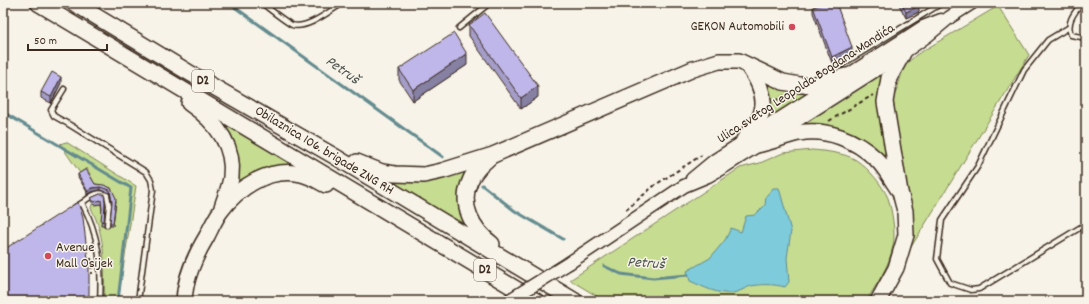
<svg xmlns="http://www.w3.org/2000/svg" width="1089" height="304" font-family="Dekko,sans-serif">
  <rect width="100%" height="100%" fill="#f7f3e8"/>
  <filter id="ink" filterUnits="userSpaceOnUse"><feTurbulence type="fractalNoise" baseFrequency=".025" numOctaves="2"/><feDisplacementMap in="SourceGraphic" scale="8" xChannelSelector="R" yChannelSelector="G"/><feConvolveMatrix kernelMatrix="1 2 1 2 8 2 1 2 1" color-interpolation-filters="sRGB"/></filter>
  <g filter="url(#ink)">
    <g fill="#c6dc91" stroke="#808358">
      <path d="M998,6L1029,55L908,252L910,200L902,165L894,118L892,93H896L904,66L916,55Z"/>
      <path d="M885,69L893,166L878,154L795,127Z"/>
      <path d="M765,77L817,90L763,127Z"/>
      <path d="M216,117L302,167L232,191Z"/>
      <path d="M66,142L136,186L118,301H104C105,269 106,237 91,208L92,204L97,202L94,183L87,168L80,173L60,144Z"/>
      <path d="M812,150C825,151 845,153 856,160C868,168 882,184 888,198C892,210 896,234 893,246C889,267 877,284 866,301H605L570,280L740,168L760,163L783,153Z"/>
      <path d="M469,170C466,176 460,183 459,190C457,204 462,218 469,229L379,174Z"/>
    </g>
    <path fill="#7dcbdb" stroke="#638b8f" d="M773,188H779L791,231L787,258L789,282L785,287C774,284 762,284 751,286C745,288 739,292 733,293C718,295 704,287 690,281L687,271L710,258L725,240L731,228L741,232L746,216L755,215L765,205L766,196Z"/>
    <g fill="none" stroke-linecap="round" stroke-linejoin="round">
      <g stroke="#638b8f" stroke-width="3">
        <path d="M229,3L443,157"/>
        <path d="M3,112L131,188L118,301"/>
        <path d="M482,185L515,211L563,239"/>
        <path d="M604,266L621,274L653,278L688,275"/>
      </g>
      <defs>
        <g id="lane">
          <path d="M262,3C268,8 286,22 292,25C307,30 331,10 343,3"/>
          <path d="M1082,3C1074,13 1066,22 1071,35L1086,38"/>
          <path d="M269,8L273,3"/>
          <path d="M459,28L486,6V3"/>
          <path d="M1068,28L1048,40L1024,70L978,166L942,220L937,259L950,283L971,290L979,289L1086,224"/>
          <path d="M828,73L942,3"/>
          <path d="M64,89L51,110L54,116L70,125L146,172L151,180L153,190L138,301"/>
          <path d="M82,203C90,197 97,190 107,195L109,205L107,225"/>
          <path d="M75,207L82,203C99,235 102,265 100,301"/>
        </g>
        <g id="secondary">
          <path d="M692,179L715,160L906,38L923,27L941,20"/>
          <path d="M569,263L684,186L708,176L727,165L903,53L927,36L950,17L972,3"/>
        </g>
        <g id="highway">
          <path d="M38,3L536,301"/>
          <path d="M74,3L188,72L334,156L575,301"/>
          <path d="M189,103C214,120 235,144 231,177C230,187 225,197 222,207"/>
          <path d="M743,142C747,132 754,128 759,119C769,101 759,81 748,66"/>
          <path d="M757,145C772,142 785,136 799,133C827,128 856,140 876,159C885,167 891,179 898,189"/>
          <path d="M490,157C482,164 474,171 470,181C459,205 473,230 492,244"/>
          <path d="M357,162L382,172L395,174L424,175L442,171L493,155L693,69L719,61H739L783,82L800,85H812L846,76"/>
          <path d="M184,301C185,277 195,256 207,236C211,228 215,219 220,212C238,187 269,167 301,174C310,176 318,181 326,185"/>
          <path d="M878,301L896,268L906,235L905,211L900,192L885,102L889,78L903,53"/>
        </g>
      </defs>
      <use href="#lane" stroke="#3b2a1e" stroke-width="7"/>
      <use href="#secondary" stroke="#3b2a1e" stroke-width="15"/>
      <use href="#highway" stroke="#3b2a1e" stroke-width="18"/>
      <g stroke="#3b2a1e" stroke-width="2" stroke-dasharray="4 3" stroke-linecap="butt">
        <path d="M775,101L785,95"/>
        <path d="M829,121L873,95"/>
        <path d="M626,210L655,185L702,155"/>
        <path d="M91,258L92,274"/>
      </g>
      <use href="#lane" stroke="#f7f3e8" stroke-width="4"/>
      <use href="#secondary" stroke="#f7f3e8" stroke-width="12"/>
      <use href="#highway" stroke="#f7f3e8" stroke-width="15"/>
      <defs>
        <path id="secondary-bridge" d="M508,301L569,263"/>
      </defs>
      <use href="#secondary-bridge" stroke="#3b2a1e" stroke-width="15" stroke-linecap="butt"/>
      <use href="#secondary-bridge" stroke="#f7f3e8" stroke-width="12"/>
    </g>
    <g fill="#a49dc8" stroke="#3b2a1e">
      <path d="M665,3H679L667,8Z"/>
      <path d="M824,3H836L852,53L832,63L813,13V7L824,4Z"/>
      <path d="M898,3H917L919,12L906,18Z"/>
      <path d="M469,25L538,97L521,109L469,36Z"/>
      <path d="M467,65L413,101L399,80V69Z"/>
      <path d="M61,83L51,103L41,98V92Z"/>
      <path d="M78,174L95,184L111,188L116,201L113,226H110L112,204L110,193L100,190L92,192L87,195V192L78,177Z"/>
      <path d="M100,194L105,205L104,225H101L102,211L101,204L94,205L91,201V198Z"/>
    </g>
    <g fill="#8680a3" stroke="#3b2a1e">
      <path d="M667,3H679L667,8Z"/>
      <path d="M919,6V12L906,18V12Z"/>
      <path d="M852,47V53L832,63V57Z"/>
      <path d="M467,54V65L413,101V90Z"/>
      <path d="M61,77V83L51,103V97Z"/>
      <path d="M538,86V97L521,109V98Z"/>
      <path d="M100,187V190L92,192L87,195V192L92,188Z"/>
    </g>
    <g fill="#bfb7e9" stroke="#3b2a1e">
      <path d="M826,3H836L852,47L832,57L813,7Z"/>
      <path d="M901,3H917L919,6L906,12Z"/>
      <path d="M485,13L538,86L521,98L469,25Z"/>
      <path d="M454,33L467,54L413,90L399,69Z"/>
      <path d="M52,72L61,77L51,97L41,92Z"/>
      <path d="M86,169L95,184L104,185L111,188L116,198L113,223H110L112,202L110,190L100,187L92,188L87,192V190L78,174Z"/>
      <path d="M100,194H104L105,202L104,222L101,221L102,209L101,200L94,202L91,198Z"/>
      <path d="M78,202L83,218L89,267V294L88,301H3V250Z"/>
    </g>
  </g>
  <g fill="#d1495b" stroke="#f7f3e8" stroke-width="1.5">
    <circle cx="792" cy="27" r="4"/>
    <circle cx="48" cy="256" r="4"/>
  </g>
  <g text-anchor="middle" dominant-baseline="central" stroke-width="3" stroke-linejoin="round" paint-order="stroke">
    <g fill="#f7f3e8" stroke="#73665b" stroke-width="1">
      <rect x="192" y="70" width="22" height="22" rx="3"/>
      <rect x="474" y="259" width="22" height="22" rx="3"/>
    </g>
    <g font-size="13" font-weight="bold" fill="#3b2a1e">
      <text x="203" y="81">D2</text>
      <text x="485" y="270">D2</text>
    </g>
    <g font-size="14" fill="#3b2a1e" stroke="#f7f3e8" text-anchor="end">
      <text x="784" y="27">GEKON Automobili</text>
      <text x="56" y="248" text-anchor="start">Avenue<tspan x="56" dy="16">Mall Osijek</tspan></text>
    </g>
    <g font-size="14" fill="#3b2a1e" stroke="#f7f3e8">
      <text transform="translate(806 84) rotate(-33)">Ulica svetog Leopolda Bogdana Mandića</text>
      <text transform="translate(324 151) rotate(31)">Obilaznica 106. brigade ZNG RH</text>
    </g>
    <g font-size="15" font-style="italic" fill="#4c524d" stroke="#f7f3e8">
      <text transform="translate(342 71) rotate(36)">Petruš</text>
      <text transform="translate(646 264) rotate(4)">Petruš</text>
    </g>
  </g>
  <rect width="1089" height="304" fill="none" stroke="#f7f3e8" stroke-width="16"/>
  <rect x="8" y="8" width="1073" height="288" fill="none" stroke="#3b2a1e" stroke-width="1.5" filter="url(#ink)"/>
  <path d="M28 44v6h79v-6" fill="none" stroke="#3b2a1e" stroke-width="2"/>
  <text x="34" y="44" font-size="12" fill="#3b2a1e" stroke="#f7f3e8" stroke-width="3" paint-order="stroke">50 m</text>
</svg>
